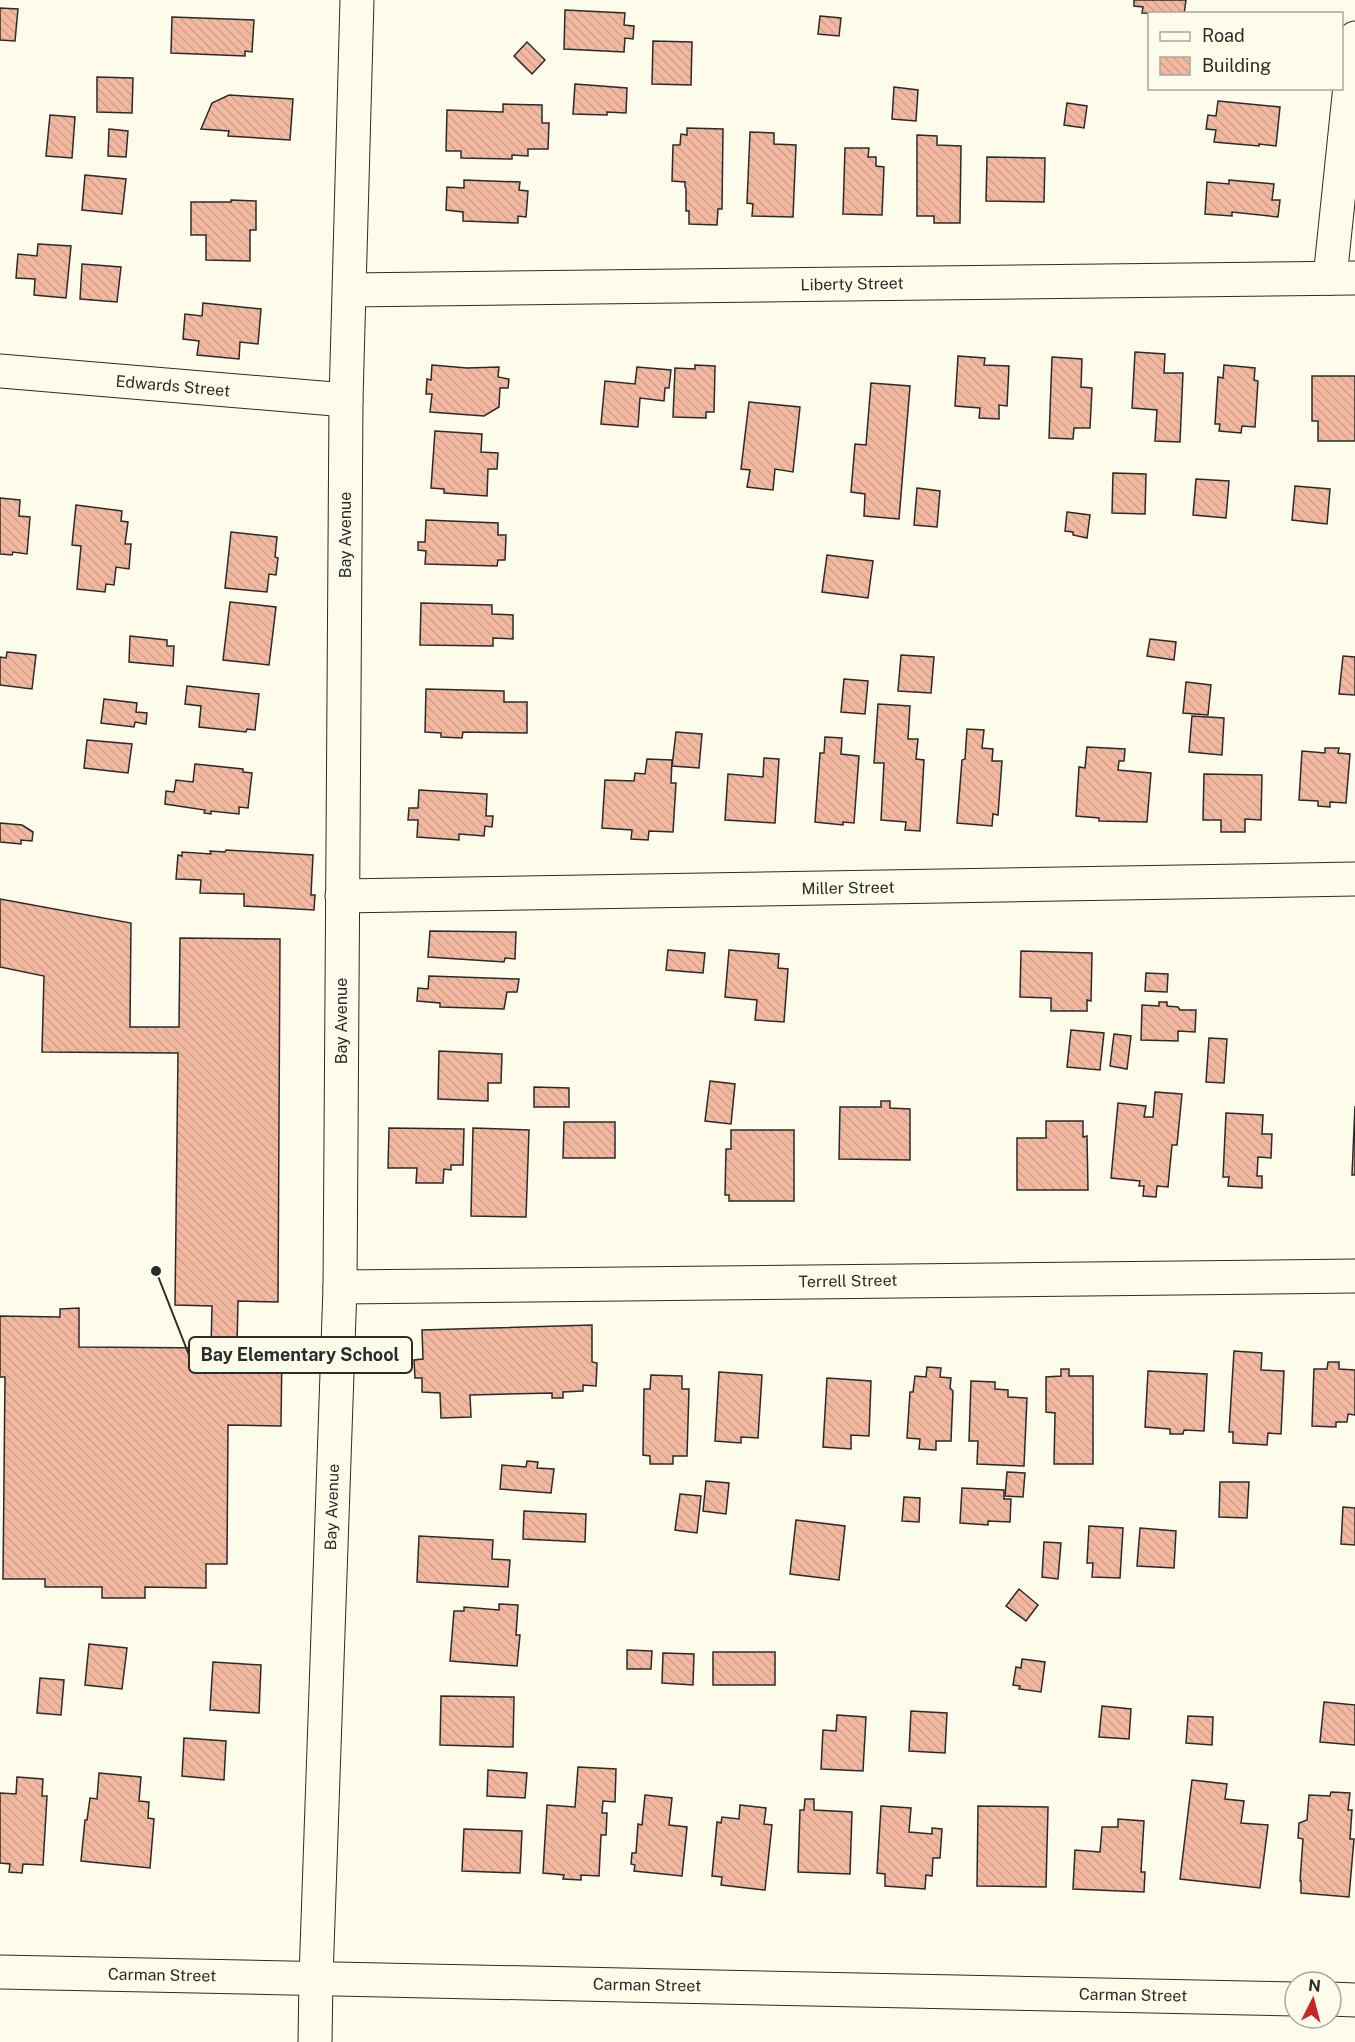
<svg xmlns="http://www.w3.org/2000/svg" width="1355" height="2042" font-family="'Public Sans',sans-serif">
  <defs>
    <pattern id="building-back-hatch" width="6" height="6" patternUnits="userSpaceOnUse" patternTransform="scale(1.5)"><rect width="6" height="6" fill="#f2b8a0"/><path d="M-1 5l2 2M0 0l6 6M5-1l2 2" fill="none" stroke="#d09e8a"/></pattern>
  </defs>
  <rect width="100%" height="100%" fill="#fdfbea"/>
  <g fill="url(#building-back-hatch)" stroke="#2b2b2b" stroke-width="1.5">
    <path d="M1134,0H1186L1184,14L1142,13L1143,7L1134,6Z"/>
    <path d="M0,8L18,9L15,41L0,40Z"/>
    <path d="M565,10L625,13L624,25L634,26L633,39L625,38L624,52L564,49Z"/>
    <path d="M820,16L841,18L839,36L818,34Z"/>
    <path d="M172,17L254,20L252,52L245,51V56L171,53Z"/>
    <path d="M653,41L692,42L691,85L652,84Z"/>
    <path d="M527,42L545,60L532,74L514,56Z"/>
    <path d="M97,77L133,78L132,113L97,112Z"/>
    <path d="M575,84L627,88L626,113L607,112V115L573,114Z"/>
    <path d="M894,87L918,90L916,121L892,119Z"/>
    <path d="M229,95L293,99L290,140L228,136L229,131L201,129L212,103Z"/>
    <path d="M1218,101L1280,107L1276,146L1259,144V146L1214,142L1216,130L1206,129L1208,115L1216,116Z"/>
    <path d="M1067,103L1087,106L1084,128L1064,125Z"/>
    <path d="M503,104L542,105V123H549L548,149H528V156L512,155V159L461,158V151H446L447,110L503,112Z"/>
    <path d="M50,115L75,117L72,158L46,156Z"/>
    <path d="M687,128L723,129L722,209H718L717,225L689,224V211H686V188L685,187V182L672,181L673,145H680L681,134L687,135Z"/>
    <path d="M109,129L128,131L126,157L108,156Z"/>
    <path d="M750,132L774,133V144L796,145L793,217L752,216L753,204L747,203Z"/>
    <path d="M917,135L937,136V145L961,146L960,223H934V216H917Z"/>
    <path d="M845,148H869L868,157H876V166L884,167L882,215L843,214Z"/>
    <path d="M987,157L1045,158L1044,202L986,201Z"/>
    <path d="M85,175L126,179L122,214L82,210Z"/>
    <path d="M464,180L520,182L519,190L528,191L526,217L518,216V223L463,221V212L446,210L447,187L464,188Z"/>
    <path d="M1229,180L1274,184L1272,200H1280L1278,217L1232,212V216L1205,214L1207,182L1229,184Z"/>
    <path d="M231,200L256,201V230H250V261L206,260V235H191V202H231Z"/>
    <path d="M38,244L71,246L66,298L34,295L35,279L16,278L18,254L37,256Z"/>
    <path d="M82,264L121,267L117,302L80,299Z"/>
    <path d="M203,303L261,309L258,344L240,342L239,359L197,355L199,341L183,339L185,314L202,316Z"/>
    <path d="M1135,352L1165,354L1164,373H1183L1180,442L1155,441L1157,410L1132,408Z"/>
    <path d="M958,356L985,358L984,365L1009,366L1007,406L999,405V419L979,418L980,408L955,406Z"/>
    <path d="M1052,357L1082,359L1081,387L1092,388L1090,428H1074L1073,439L1049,438Z"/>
    <path d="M432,365L467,368L499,367L498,377L509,379L508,388H500L499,407L484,416L430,412L432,394H426L427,379L431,380Z"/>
    <path d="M695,365L715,366L714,412H706V418L673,417L675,368L695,369Z"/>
    <path d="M1224,365L1255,368L1254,380L1258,381L1255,427L1242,426L1241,433L1219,431L1220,424H1215L1218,377L1223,378Z"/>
    <path d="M637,367L671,370L669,388H665L664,401L640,398L638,427L601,424L605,381L635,384Z"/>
    <path d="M1312,376H1355V441H1318V421H1312Z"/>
    <path d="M871,383L910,386L899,519L864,516L865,494L851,492L855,444L866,445Z"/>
    <path d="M749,402L800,407L793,472L775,469L773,490L747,487L750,470L741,469Z"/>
    <path d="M435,431L482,434L481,452L498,453L497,469H488L487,496L444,493V489L431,488Z"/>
    <path d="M1113,473L1146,474L1145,514L1112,513Z"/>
    <path d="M1196,479L1229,481L1226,518L1193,515Z"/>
    <path d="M1295,486L1330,489L1327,524L1292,520Z"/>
    <path d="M917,488L940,491L937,527L914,525Z"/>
    <path d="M0,498L20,500L19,516L30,517L27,554L13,552L12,555L0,554Z"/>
    <path d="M76,505L122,511L121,521L128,522L125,544H131L129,569L116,567L114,585L106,584L105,592L77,589L81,546L72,545Z"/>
    <path d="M1067,512L1090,515L1087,538L1073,535V532L1065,531Z"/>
    <path d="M426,520L498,523V535H506L505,560H498L497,566L425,564L426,551L418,550V542H425Z"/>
    <path d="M231,532L277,537L275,557L278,558L276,575L269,574L267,592L225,588Z"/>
    <path d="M827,555L873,561L868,598L822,592Z"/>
    <path d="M230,602L276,607L269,665L223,660Z"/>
    <path d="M421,603L492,605V614L513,615V639L493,638V646L420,645Z"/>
    <path d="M130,636L167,640V646H174L173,666L129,662Z"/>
    <path d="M1150,639L1176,642L1174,660L1147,656Z"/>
    <path d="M7,652L36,655L32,689L0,685V657L6,658Z"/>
    <path d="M901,655L934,657L931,693L898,691Z"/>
    <path d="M1343,656L1355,657V695L1339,694Z"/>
    <path d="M844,679L868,681L865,714L841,712Z"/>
    <path d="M1186,682L1211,685L1208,715L1183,713Z"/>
    <path d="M187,686L259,694L255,730L247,729L246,732L199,727L201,706L185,704Z"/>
    <path d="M426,689L504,691V702H527V733L463,732L462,738L441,737V733L425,732Z"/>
    <path d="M104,699L137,703L136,712L147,713L146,724L135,722L134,727L101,723Z"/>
    <path d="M878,704L910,706L908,739H918L916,759L924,760L920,831L905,830L906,822L881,820L884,763H874Z"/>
    <path d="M1192,716L1224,718L1222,755L1189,752Z"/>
    <path d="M967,729L984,730L982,748L993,749L992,761H1002L998,815L993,814L992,826L957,823L962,760L965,759Z"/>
    <path d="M676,732L702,734L699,768L672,766Z"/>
    <path d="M825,737L842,738L841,754L859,756L854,823L843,822V825L815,822L820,753H824Z"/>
    <path d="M87,740L132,744L128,773L84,768Z"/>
    <path d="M1087,747L1125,749L1124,761H1119L1118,770L1151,773L1147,822L1099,821V818L1076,816L1079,767L1085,768Z"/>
    <path d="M1325,748H1339L1338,753L1350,754L1346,803L1330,802V807L1318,806V801L1299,800L1302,751L1325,753Z"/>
    <path d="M764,758L779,759L775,823L725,820L728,774L763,777Z"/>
    <path d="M647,759L672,760L671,783H676L673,832L649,831L648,840L631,839L632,830L602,828L605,780L634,781L635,773L645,774Z"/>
    <path d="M195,764L243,769V772L252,773L248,808L239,807V814L211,811V814L204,813L205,810L165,804L166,791L174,792L176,780L193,782Z"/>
    <path d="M1204,774L1262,775L1261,820L1245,819V832H1221V820H1203Z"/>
    <path d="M419,790L487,794L486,816H493L492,827L485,826L484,836L459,834V840L417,837L418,820H408L409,808H418Z"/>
    <path d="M0,823L22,825L33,832L32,841L21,840V844L0,842Z"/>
    <path d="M226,850L313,855L311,895H315L314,910L244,906V894L200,893L201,880L176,879L178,855L182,856V852L211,854L210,851L225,852Z"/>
    <path d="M0,899L131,923L130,1027H179L180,938L280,939L278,1302L238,1301L237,1347L282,1348L281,1426L228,1425L227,1564H206V1588L145,1587V1598H102V1587H45V1579H3L5,1377H0V1316L60,1317V1309L79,1308V1347L211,1348L212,1306L175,1305L178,1053L42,1052L44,976L0,967Z"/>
    <path d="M430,931L516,932L515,959L505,958L504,962L428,957Z"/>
    <path d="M668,950L705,953L703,973L666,970Z"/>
    <path d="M729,950L779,954L778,968L788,969L784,1022L755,1020L757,1000L725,997Z"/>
    <path d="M1021,951L1092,953L1091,1001L1087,1000V1011H1051V998L1020,997Z"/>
    <path d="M1146,973L1168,974L1167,992L1145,991Z"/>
    <path d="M429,976L519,979L517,992H507L504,1009L440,1007V1003L417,1001L418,988L428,989Z"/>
    <path d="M1159,1002H1167V1006L1178,1007L1180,1010H1196L1195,1032L1178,1031V1041L1141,1040L1142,1005L1159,1006Z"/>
    <path d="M1071,1030L1104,1033L1100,1070L1067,1067Z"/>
    <path d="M1114,1034L1131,1036L1127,1069L1110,1066Z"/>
    <path d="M1209,1038L1227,1039L1224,1083L1206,1082Z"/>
    <path d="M439,1051L502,1054L501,1083H488V1101L438,1099Z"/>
    <path d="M710,1081L735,1084L731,1124L705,1121Z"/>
    <path d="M534,1087L569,1088V1107H534Z"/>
    <path d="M1155,1092L1182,1094L1177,1145H1172L1168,1187L1157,1186L1156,1197L1143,1196L1144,1186H1139L1140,1181L1111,1178L1118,1103L1146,1106L1144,1117H1153Z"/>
    <path d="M881,1101H890V1108L910,1109V1160L839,1159L840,1107H881Z"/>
    <path d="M1355,1106V1175H1352Z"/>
    <path d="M1226,1113L1263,1115L1262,1134H1272L1271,1158L1258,1157L1257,1176H1262V1188L1228,1186L1229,1177H1223Z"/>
    <path d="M1046,1121H1083V1137L1087,1136L1088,1190H1017V1138H1046Z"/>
    <path d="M564,1122H615V1158H563Z"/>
    <path d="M389,1128L464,1129L463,1165H451V1170L444,1169L443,1183H416L417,1168H388Z"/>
    <path d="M473,1128L529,1130L526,1217L471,1216Z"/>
    <path d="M731,1130H794V1201H729V1195H725L726,1149H731Z"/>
    <path d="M592,1325V1362L597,1363L596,1386L583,1385V1391L563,1392V1398H552V1393L470,1395L471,1417L441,1418L440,1393L422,1392V1378H415L414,1360L423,1359L422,1330Z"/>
    <path d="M1234,1351L1262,1353L1261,1370L1284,1371L1281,1434L1268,1433L1267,1445L1233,1443V1432H1229Z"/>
    <path d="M1328,1362H1339V1369L1355,1370V1415L1348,1414L1347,1422H1336V1427L1312,1426L1314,1369H1327Z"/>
    <path d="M927,1367L941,1368L940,1377L951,1378L950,1388L953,1391L951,1441H936V1450L919,1449L920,1439L907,1438L910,1392H913L915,1376L926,1377Z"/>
    <path d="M1061,1369H1069V1376H1093V1464H1054L1055,1413L1046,1412V1377L1061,1376Z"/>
    <path d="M1148,1371L1207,1374L1204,1431L1184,1430L1183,1434H1170V1429L1145,1427Z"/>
    <path d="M719,1372L762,1375L758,1438L741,1437V1443L715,1441Z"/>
    <path d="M651,1375L682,1376V1389H689L687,1456H673V1464H650V1456L643,1455L644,1389H650Z"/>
    <path d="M827,1378L871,1381L869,1436L851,1435V1449L823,1447Z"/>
    <path d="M971,1381L995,1382V1389L1008,1390V1397L1027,1398L1024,1466L977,1464L978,1441H969Z"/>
    <path d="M527,1461L538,1462L537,1468L554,1469L551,1493L500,1489L502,1465L526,1467Z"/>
    <path d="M1007,1472L1025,1473L1023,1497L1005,1496Z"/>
    <path d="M706,1481L729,1483L726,1514L703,1511Z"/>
    <path d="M1220,1482H1249L1247,1518L1219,1517Z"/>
    <path d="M962,1488L1004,1490V1499H1011L1010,1522L988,1521V1525L960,1523Z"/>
    <path d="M680,1494L701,1496L697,1533L675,1530Z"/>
    <path d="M904,1497L920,1498L919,1522L902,1521Z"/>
    <path d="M1343,1507L1355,1508V1545L1341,1544Z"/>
    <path d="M524,1511L586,1514L585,1542L523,1539Z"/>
    <path d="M796,1520L845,1526L839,1580L790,1574Z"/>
    <path d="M1089,1526L1123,1528L1120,1578L1092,1577L1093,1563H1087Z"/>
    <path d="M1140,1528L1176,1531L1174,1568L1137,1566Z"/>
    <path d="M419,1536L493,1540L492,1559L510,1560L508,1587L417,1582Z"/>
    <path d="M1044,1542L1061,1543L1058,1579L1042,1577Z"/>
    <path d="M1019,1589L1038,1605L1026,1621L1006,1606Z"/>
    <path d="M499,1604L518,1605L516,1635H520L517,1666L450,1661L454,1611H464V1607L499,1610Z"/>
    <path d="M89,1644L127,1648L122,1689L85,1685Z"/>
    <path d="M627,1650L652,1651L651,1669H627Z"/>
    <rect x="713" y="1652" width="62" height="33"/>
    <path d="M663,1653L694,1654L693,1685L662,1683Z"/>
    <path d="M1022,1659L1045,1662L1041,1692L1019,1689L1020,1686L1013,1685L1016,1667L1021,1668Z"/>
    <path d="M213,1662L261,1665L259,1713L210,1710Z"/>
    <path d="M40,1678L64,1680L61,1715L37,1713Z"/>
    <path d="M441,1696L514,1697L513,1747L440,1745Z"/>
    <path d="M1324,1702L1355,1705V1745L1320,1742Z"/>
    <path d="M1102,1706L1131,1709L1129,1739L1099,1737Z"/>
    <path d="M911,1711L947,1713L945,1753L909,1751Z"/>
    <path d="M837,1715L866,1717L863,1771L821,1769L823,1730L836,1731Z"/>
    <path d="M1188,1716L1213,1717L1212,1745L1186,1743Z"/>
    <path d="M184,1738L226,1741L224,1780L182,1776Z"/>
    <path d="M578,1767L616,1769L615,1802L603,1801L602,1813H607L606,1835H601L599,1876L581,1875V1880L563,1879L564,1875L543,1873L547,1805L575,1807Z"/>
    <path d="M488,1770L527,1773L525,1798L487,1796Z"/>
    <path d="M99,1773L141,1777L139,1801L149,1802L148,1818L154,1819L150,1868L81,1861L85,1820H87L90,1798L97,1799Z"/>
    <path d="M17,1777L43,1779L42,1796H47L43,1865L23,1864L22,1873L9,1872L10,1864L0,1863V1793L16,1794Z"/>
    <path d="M1192,1780L1227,1784L1225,1799L1244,1801L1241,1823L1268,1825L1260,1888L1180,1879Z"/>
    <path d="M1331,1792L1350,1793L1348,1810H1352L1350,1839H1354L1349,1897L1301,1893V1881H1300L1303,1839L1298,1838L1299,1823L1307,1820L1309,1795L1330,1796Z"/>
    <path d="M645,1795L672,1798L669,1825L687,1827L682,1876L634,1871L635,1865L631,1864L632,1853H636L638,1824L642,1825Z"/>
    <path d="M805,1799H814V1810L852,1812L850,1874L798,1872L800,1810H804Z"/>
    <path d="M740,1805L766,1808L764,1824L772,1825L765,1890L721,1885L722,1877L712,1876L717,1822L721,1823L722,1817L739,1819Z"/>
    <path d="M881,1806L911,1808L909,1832L932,1834V1828L942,1829L940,1858H933L932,1876L926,1875L925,1889L885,1886V1874L877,1873Z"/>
    <path d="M978,1806L1048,1807L1046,1887L977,1886Z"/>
    <path d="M1118,1819L1144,1821L1141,1872H1145L1144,1892L1073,1889L1075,1850L1100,1852L1102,1827H1118Z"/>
    <path d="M464,1829L522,1831L520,1873L462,1871Z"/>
  </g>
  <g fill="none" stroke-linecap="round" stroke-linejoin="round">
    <defs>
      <g id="minor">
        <path d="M1330,278L1355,38"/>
        <path d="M350,290L1355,278"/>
        <path d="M0,371L346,400"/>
        <path d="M342,896L1355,879"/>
        <path d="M340,1287L1355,1276"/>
        <path d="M0,1972L1295,1999"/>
        <path d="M1331,1999L1355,2000"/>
        <path d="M315,2042L316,1978"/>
      </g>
      <path id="tertiary" d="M316,1978L340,1287L346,400L357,0"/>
    </defs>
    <use href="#minor" stroke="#2b2b2b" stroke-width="35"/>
    <use href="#tertiary" stroke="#2b2b2b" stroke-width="35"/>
    <use href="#minor" stroke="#fdfbea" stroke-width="33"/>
    <use href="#tertiary" stroke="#fdfbea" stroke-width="33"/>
  </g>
  <g text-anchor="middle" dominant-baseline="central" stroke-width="4.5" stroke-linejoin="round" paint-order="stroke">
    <g font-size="16" fill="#2b2b2b" stroke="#fdfbea">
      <text transform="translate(852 284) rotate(-1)">Liberty Street</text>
      <text transform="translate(173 386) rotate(5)">Edwards Street</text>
      <text transform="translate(345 535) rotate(-90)">Bay Avenue</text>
      <text transform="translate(848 888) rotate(-1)">Miller Street</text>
      <text transform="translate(341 1021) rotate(-90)">Bay Avenue</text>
      <text transform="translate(848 1281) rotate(-1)">Terrell Street</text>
      <text transform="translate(332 1507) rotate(-88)">Bay Avenue</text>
      <text transform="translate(162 1975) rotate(1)">Carman Street</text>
      <text transform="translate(647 1985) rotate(1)">Carman Street</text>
      <text transform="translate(1133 1995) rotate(1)">Carman Street</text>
    </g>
  </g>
  <path fill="none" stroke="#2b2b2b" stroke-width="2" d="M156 1271L189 1355"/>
  <circle fill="#2b2b2b" stroke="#fdfbea" stroke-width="2" cx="156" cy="1271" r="6"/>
  <rect fill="#fdfbea" stroke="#2b2b2b" stroke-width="2" x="189" y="1337" width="223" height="36" rx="6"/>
  <g font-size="18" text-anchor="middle" font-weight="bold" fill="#2b2b2b">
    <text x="300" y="1361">Bay Elementary School</text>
  </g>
  <rect x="1148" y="12" width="195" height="78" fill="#fdfbea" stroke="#a9a89e" stroke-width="1.5"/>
  <rect x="1160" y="32" width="30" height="9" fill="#fdfbea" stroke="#a9a89e" stroke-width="1.5"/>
  <text x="1202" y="42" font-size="18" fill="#2b2b2b">Road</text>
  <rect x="1160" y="57" width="30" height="18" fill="url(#building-back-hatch)" stroke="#a9a89e" stroke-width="1.5"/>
  <text x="1202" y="72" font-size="18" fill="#2b2b2b">Building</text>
  <g transform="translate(1313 2000) rotate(6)"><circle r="28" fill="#fdfbea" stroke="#a9a89e" stroke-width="1.5"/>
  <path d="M0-4.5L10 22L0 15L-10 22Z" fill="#c62828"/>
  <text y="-9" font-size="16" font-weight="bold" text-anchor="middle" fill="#2b2b2b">N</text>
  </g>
</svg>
